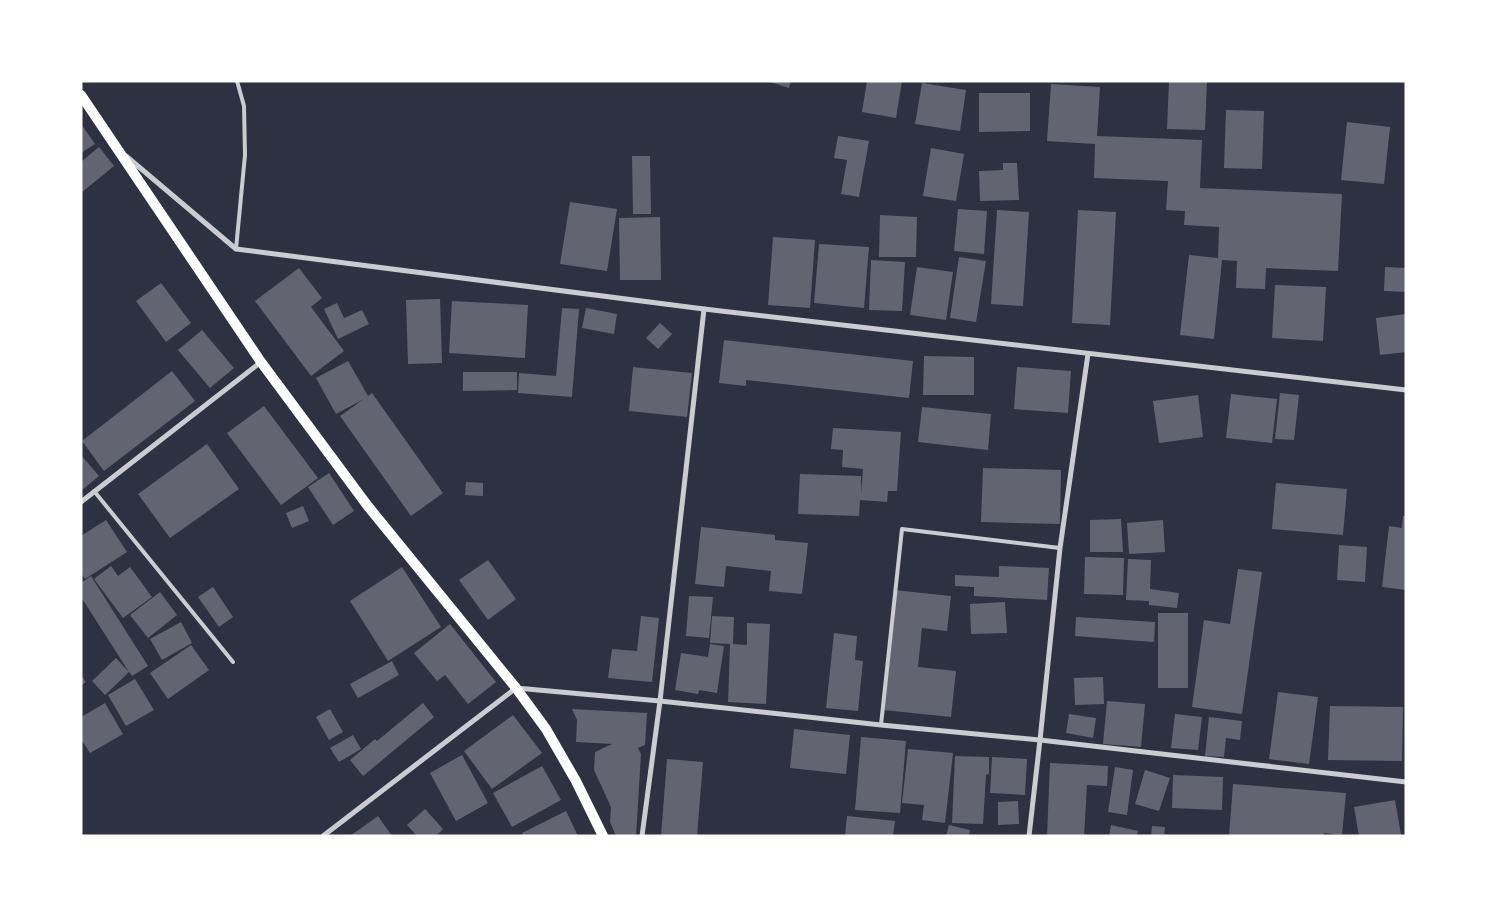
<svg xmlns="http://www.w3.org/2000/svg" width="1487" height="917" font-family="Overpass,sans-serif">
  <rect width="100%" height="100%" fill="#2d3142"/>
  <g fill="#626471">
    <path d="M767,81H791L789,88Z"/>
    <path d="M867,81H902L896,118L862,112Z"/>
    <path d="M1169,81H1207L1205,130L1167,129Z"/>
    <path d="M922,83L966,90L960,131L915,124Z"/>
    <path d="M1051,84L1100,87L1097,136L1202,140L1200,188L1342,194L1338,271L1266,268L1265,289L1236,288L1237,261L1222,260L1214,339L1180,335L1189,255L1218,258L1219,227L1184,225L1185,211L1166,210L1168,181L1094,178L1095,144L1047,141Z"/>
    <path d="M979,93H1030V131L979,132Z"/>
    <path d="M1226,110L1264,111L1262,169L1224,168Z"/>
    <path d="M1347,122L1390,127L1384,184L1341,180Z"/>
    <path d="M81,124L95,144L81,153Z"/>
    <path d="M838,136L869,141L859,197L841,194L847,160L834,158Z"/>
    <path d="M99,147L114,166L81,193V162Z"/>
    <path d="M931,148L964,154L956,201L923,196Z"/>
    <path d="M632,156H650L651,214H633Z"/>
    <path d="M1003,163H1017L1019,200L980,201L979,171L1003,170Z"/>
    <path d="M570,202L617,209L607,271L560,264Z"/>
    <path d="M958,209L987,211L984,254L954,251Z"/>
    <path d="M997,210L1029,212L1023,306L991,304Z"/>
    <path d="M1078,210L1116,212L1110,325L1072,323Z"/>
    <path d="M880,215L917,217L916,257H879Z"/>
    <path d="M660,217L661,280H620L619,218Z"/>
    <path d="M773,237L815,240L810,308L768,305Z"/>
    <path d="M819,244L869,247L864,308L814,303Z"/>
    <path d="M959,257L986,261L976,322L950,318Z"/>
    <path d="M871,260L905,262L902,311L869,310Z"/>
    <path d="M917,267L953,272L946,320L910,315Z"/>
    <path d="M1385,267L1406,268V292L1384,291Z"/>
    <path d="M299,268L322,298L311,307L344,351L311,376L255,301Z"/>
    <path d="M161,283L191,323L166,342L136,301Z"/>
    <path d="M1275,285L1326,287L1323,341L1272,338Z"/>
    <path d="M440,299L442,363L408,364L406,300Z"/>
    <path d="M452,301L528,305L525,358L449,353Z"/>
    <path d="M337,303L344,318L362,310L369,324L338,339L324,309Z"/>
    <path d="M562,308L579,309L572,397L518,393L519,373L556,376Z"/>
    <path d="M586,308L617,314L614,334L582,328Z"/>
    <path d="M1406,314V352L1380,355L1376,318Z"/>
    <path d="M660,323L672,334L658,349L646,338Z"/>
    <path d="M202,330L234,368L210,388L178,350Z"/>
    <path d="M724,340L913,361L909,398L746,380V386L719,383Z"/>
    <path d="M924,356L974,357V395H923Z"/>
    <path d="M348,361L368,396L372,393L443,493L411,516L340,416L364,399L336,414L316,378Z"/>
    <path d="M633,367L692,373L687,417L629,411Z"/>
    <path d="M1017,367L1071,371L1068,413L1014,409Z"/>
    <path d="M172,371L195,401L104,471L82,441Z"/>
    <path d="M463,372H517V390L463,391Z"/>
    <path d="M1280,393L1299,395L1294,440L1275,439Z"/>
    <path d="M1231,394L1277,399L1272,443L1226,438Z"/>
    <path d="M1198,395L1203,437L1159,443L1153,401Z"/>
    <path d="M264,406L318,478L281,505L227,433Z"/>
    <path d="M922,407L991,414L988,450L918,442Z"/>
    <path d="M833,428L901,432L897,491H888L887,502L860,500L859,516L798,514L800,474L861,476V494L863,469L842,467L843,450L831,449Z"/>
    <path d="M207,444L239,489L170,538L138,494Z"/>
    <path d="M81,455L99,476L81,491Z"/>
    <path d="M983,468L1061,470L1060,524L981,522Z"/>
    <path d="M329,473L354,511L333,525L308,487Z"/>
    <path d="M466,482L483,483V496L465,495Z"/>
    <path d="M1276,483L1347,489L1343,535L1272,529Z"/>
    <path d="M303,506L309,521L292,528L286,513Z"/>
    <path d="M1403,516H1406V590L1382,587L1389,526L1402,528Z"/>
    <path d="M1121,519L1123,552H1090V520Z"/>
    <path d="M106,520L127,552L85,579L81,573V536Z"/>
    <path d="M1163,520L1165,552L1129,554L1127,523Z"/>
    <path d="M701,527L775,535V540L808,543L802,594L769,591L771,571L726,566L724,587L695,584Z"/>
    <path d="M1339,545L1367,547L1365,582L1337,580Z"/>
    <path d="M1085,557L1124,558L1123,595L1084,594Z"/>
    <path d="M1128,559L1151,560L1150,589L1179,593L1177,608L1149,605V601L1126,600Z"/>
    <path d="M488,560L516,599L488,620L459,580Z"/>
    <path d="M111,566L118,576L130,567L152,597L123,618L94,579Z"/>
    <path d="M999,566L1049,568L1047,600L974,596V587L955,586V575L999,577Z"/>
    <path d="M402,567L441,627L388,661L350,601Z"/>
    <path d="M1238,569L1262,572L1242,714L1192,707L1204,620L1230,624Z"/>
    <path d="M91,576L148,666L132,676L129,672L105,695L92,681L116,658L129,672L81,597V583Z"/>
    <path d="M213,587L233,617L219,627L198,597Z"/>
    <path d="M894,590L951,596L947,631L922,628L918,667L956,671L951,717L883,710Z"/>
    <path d="M160,592L177,615L148,638L130,615Z"/>
    <path d="M689,596L713,597L709,638L686,636Z"/>
    <path d="M1005,602L1007,633L971,634L970,604Z"/>
    <rect x="1158" y="613" width="30" height="75"/>
    <path d="M641,616L659,618L652,682L608,678L612,649L637,651Z"/>
    <path d="M712,616L734,617L733,644L747,645V623L770,624L766,704L728,702L730,644L710,643Z"/>
    <path d="M1076,617L1155,622L1154,642L1075,636Z"/>
    <path d="M181,622L192,643L162,660L150,639Z"/>
    <path d="M450,624L496,682L468,704L445,675L437,681L414,653Z"/>
    <path d="M834,633L857,636L855,660L863,661L858,711L826,708Z"/>
    <path d="M710,644L724,646L717,693L699,690L698,694L675,690L681,653L708,657Z"/>
    <path d="M191,645L209,670L168,699L150,673Z"/>
    <path d="M392,661L399,675L358,698L350,684Z"/>
    <path d="M81,675L86,682L81,686Z"/>
    <path d="M1103,677L1104,704L1075,705L1074,678Z"/>
    <path d="M135,679L154,710L126,726L108,695Z"/>
    <path d="M1278,692L1318,697L1309,764L1269,759Z"/>
    <path d="M1107,701L1145,704L1141,747L1103,744Z"/>
    <path d="M105,703L123,734L90,753L81,739V717Z"/>
    <path d="M423,703L434,717L363,776L350,760L375,739L377,741Z"/>
    <path d="M1330,706L1403,707L1402,761L1328,760Z"/>
    <path d="M330,709L343,732L329,740L316,717Z"/>
    <path d="M572,709L647,713L645,745L638,748L641,754L636,836H616L610,822L611,807L594,770L595,752L612,744L576,742L577,720Z"/>
    <path d="M1069,714L1096,718L1093,738L1066,733Z"/>
    <path d="M1175,714L1202,717L1198,750L1171,748Z"/>
    <path d="M513,715L542,753L492,789L464,751Z"/>
    <path d="M1209,717L1242,721L1240,740L1226,738L1224,757L1205,756Z"/>
    <path d="M794,729L850,735L846,774L790,768Z"/>
    <path d="M353,735L361,749L339,762L330,748Z"/>
    <path d="M861,737L906,741L900,813L855,810Z"/>
    <path d="M908,749L953,753L945,823L922,820L924,805L902,803Z"/>
    <path d="M462,755L488,803L456,821L430,773Z"/>
    <path d="M955,756L989,757V774L986,775L983,824L952,823Z"/>
    <path d="M992,757L1027,759L1025,795L990,793Z"/>
    <path d="M667,759L703,762L697,836H661Z"/>
    <path d="M1050,763L1108,766L1107,786L1087,785L1084,836H1047Z"/>
    <path d="M542,766L561,800L512,827L493,793Z"/>
    <path d="M1115,767L1133,770L1127,815L1108,812Z"/>
    <path d="M1145,770L1170,778L1159,811L1135,804Z"/>
    <path d="M1173,775L1223,777L1222,810L1172,808Z"/>
    <path d="M1233,784L1346,793L1342,835L1324,833V836H1229Z"/>
    <path d="M1395,800L1401,835L1359,836L1354,807Z"/>
    <path d="M1018,801L1019,824L998,825V802Z"/>
    <path d="M425,809L443,829L436,836H417L407,825Z"/>
    <path d="M566,811L578,836H523L522,833Z"/>
    <path d="M378,816L392,836H350Z"/>
    <path d="M847,816L895,821L893,836H845Z"/>
    <path d="M949,825L970,830L969,836H946Z"/>
    <path d="M1111,825L1138,831L1137,836H1109Z"/>
    <path d="M1152,826L1165,827L1164,836H1151Z"/>
  </g>
  <g fill="none" stroke-linecap="round" stroke-linejoin="round">
    <g stroke="#caccd0" stroke-width="4">
      <path d="M236,249L245,155L244,106L237,81"/>
      <path d="M94,491L233,662"/>
      <path d="M881,725L902,529L1060,548"/>
    </g>
    <g stroke="#caccd0" stroke-width="5">
      <path d="M126,156L236,249L704,309L1406,390"/>
      <path d="M81,502L261,362"/>
      <path d="M323,836L516,688L660,701L881,725L1040,740L1406,782"/>
      <path d="M642,836L660,701L704,309"/>
      <path d="M1029,836L1040,740L1060,548L1088,354"/>
    </g>
    <path stroke="#fff" stroke-width="10" d="M81,95L261,362L367,505L516,688L546,729L576,781L603,836"/>
  </g>
  <rect width="1487" height="917" fill="none" stroke="#ffffff" stroke-width="165"/>
</svg>
